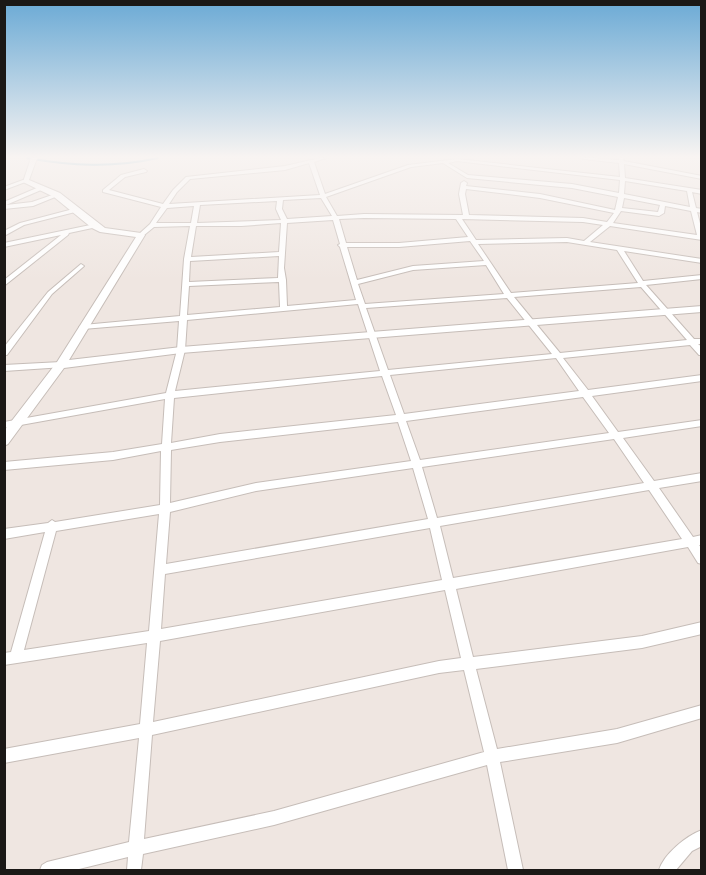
<svg xmlns="http://www.w3.org/2000/svg" width="706" height="875" font-family="'Noto Sans',sans-serif">
  <rect width="100%" height="100%" fill="#efe6e1"/>
  <g fill="none" stroke-linecap="round" stroke-linejoin="round">
    <path stroke="#4f9cb8" stroke-width="2" d="M27,158C72,166 113,168 158,158"/>
    <defs>
      <g id="street">
        <path d="M320,158H326L314,162L325,194L408,165L457,159L620,177L619,163L584,159L582,158H593L619,160V158H623L624,161L702,176V179L624,164L625,178L702,190V194L692,192L696,208L702,209V213L697,212L702,231V240L610,226L590,242L702,259V263L624,251L643,281L702,275V279L646,285L694,339H702V344H698L702,347V355H699L690,345L563,358L588,390L702,375V381L592,396L618,432L702,420V426L623,438L654,481L702,473V481L659,488L693,537L702,535V545H699L702,549V564L698,563L688,547L456,589L473,657L642,636L702,622V634L642,648L476,669L497,749L617,729L702,705V718L617,743L500,762L523,870H508L487,765L274,825L143,854L141,870H127L128,857L75,870H40L42,865L47,862L129,842L139,738L4,763V749L140,724L147,643L4,665V653L11,652L45,532L4,539V529L48,523L52,520L55,522L160,505L161,451L113,460L4,470V462L113,452L162,444L165,399L4,428V422L166,393L177,350L179,321L83,329L79,327L83,325L180,316L184,259L190,226L154,227L143,236H139V234L150,224L161,207L103,192V190L121,175L144,169L147,171L146,172L125,177L109,190L163,204L173,190L186,177L285,166ZM457,161L620,180L619,193L572,184L468,175L448,163ZM309,163L320,195L169,204L177,192L190,179L285,170ZM443,163L467,178L572,188L618,197L615,210L540,194L466,186L467,183L464,181L461,183L459,194L463,215L364,214L337,216L326,197L411,167ZM625,181L687,191L690,207L624,194ZM466,189L540,198L614,213L607,222L583,218L469,215L465,194ZM321,198L332,216L287,219L282,209L283,200ZM624,198L660,205L658,212L622,208ZM277,201L276,209L281,220L197,223L200,205ZM194,206L191,223H156L167,208ZM665,206L691,211L697,235L613,223L621,211L659,216L664,213ZM364,218L456,219L468,237L399,243H346L339,219ZM462,219L583,222L603,225L584,241L567,238L476,240ZM333,220L340,244L338,245L340,247L356,300L287,306L286,280L284,268L287,223ZM281,223L279,252L191,257L196,226H241ZM470,241L484,261L413,266L357,280L347,247H399ZM567,242L617,250L638,283L511,293L478,244ZM279,256L278,278L189,282L190,261ZM486,265L504,294L365,304L358,284L413,270ZM279,282L280,307L187,315L189,286ZM641,287L687,340L560,353L514,297ZM507,298L552,354L388,370L366,308ZM358,304L380,371L175,391L185,350L187,320ZM556,358L579,391L404,414L390,375ZM382,376L396,415L220,434L171,443L174,398ZM583,397L609,433L420,460L406,421ZM398,422L411,461L256,483L170,503L171,450L220,442ZM614,439L644,483L437,518L422,467ZM413,468L428,519L166,564L170,512L256,491ZM649,490L682,539L453,578L440,526ZM159,514L149,631L24,650L56,531ZM430,528L442,580L161,629L165,574ZM445,590L461,658L439,661L153,722L160,641ZM464,670L484,752L274,811L144,839L152,735L439,673Z"/>
        <path d="M23,180L28,181L4,190V187Z"/>
        <path d="M39,187L41,188V190L6,205L32,202L55,194L60,195L33,206L4,209V202Z"/>
        <path d="M77,208L79,209V211L24,225L4,236V231L20,223Z"/>
        <path d="M95,224L97,225V227L69,233L68,235L4,286V280L61,235L4,247V243Z"/>
        <path d="M81,264L84,266L83,267L52,294L7,355H4V347L48,292Z"/>
        <path d="M61,362L64,363L65,365L64,367L4,371V365Z"/>
        <path d="M702,830V846L692,851L676,870H659C664,854 686,836 702,830Z"/>
      </g>
      <path id="secondary" d="M31,158H37L29,180L60,193L105,228L141,233L145,235L69,360L181,347L702,306V312L181,353L64,368L8,444L4,446V431L57,362L136,237L100,232L92,228L54,197L23,182Z"/>
    </defs>
    <use href="#street" stroke="#c6bdb8" stroke-width="2"/>
    <use href="#secondary" stroke="#c6bdb8" stroke-width="2"/>
    <use href="#street" fill="#fff" fill-rule="evenodd"/>
    <use href="#secondary" fill="#fff" fill-rule="evenodd"/>
  </g>
  <linearGradient id="sky" x2="0" y2="1"><stop stop-color="#6baad5"/><stop offset="0.56" stop-color="#f8f4f2"/><stop offset="1" stop-color="#f8f4f2" stop-opacity="0"/></linearGradient>
  <rect width="706" height="280" fill="url(#sky)"/>
  <rect width="706" height="875" fill="none" stroke="#1b1816" stroke-width="12"/>
</svg>
